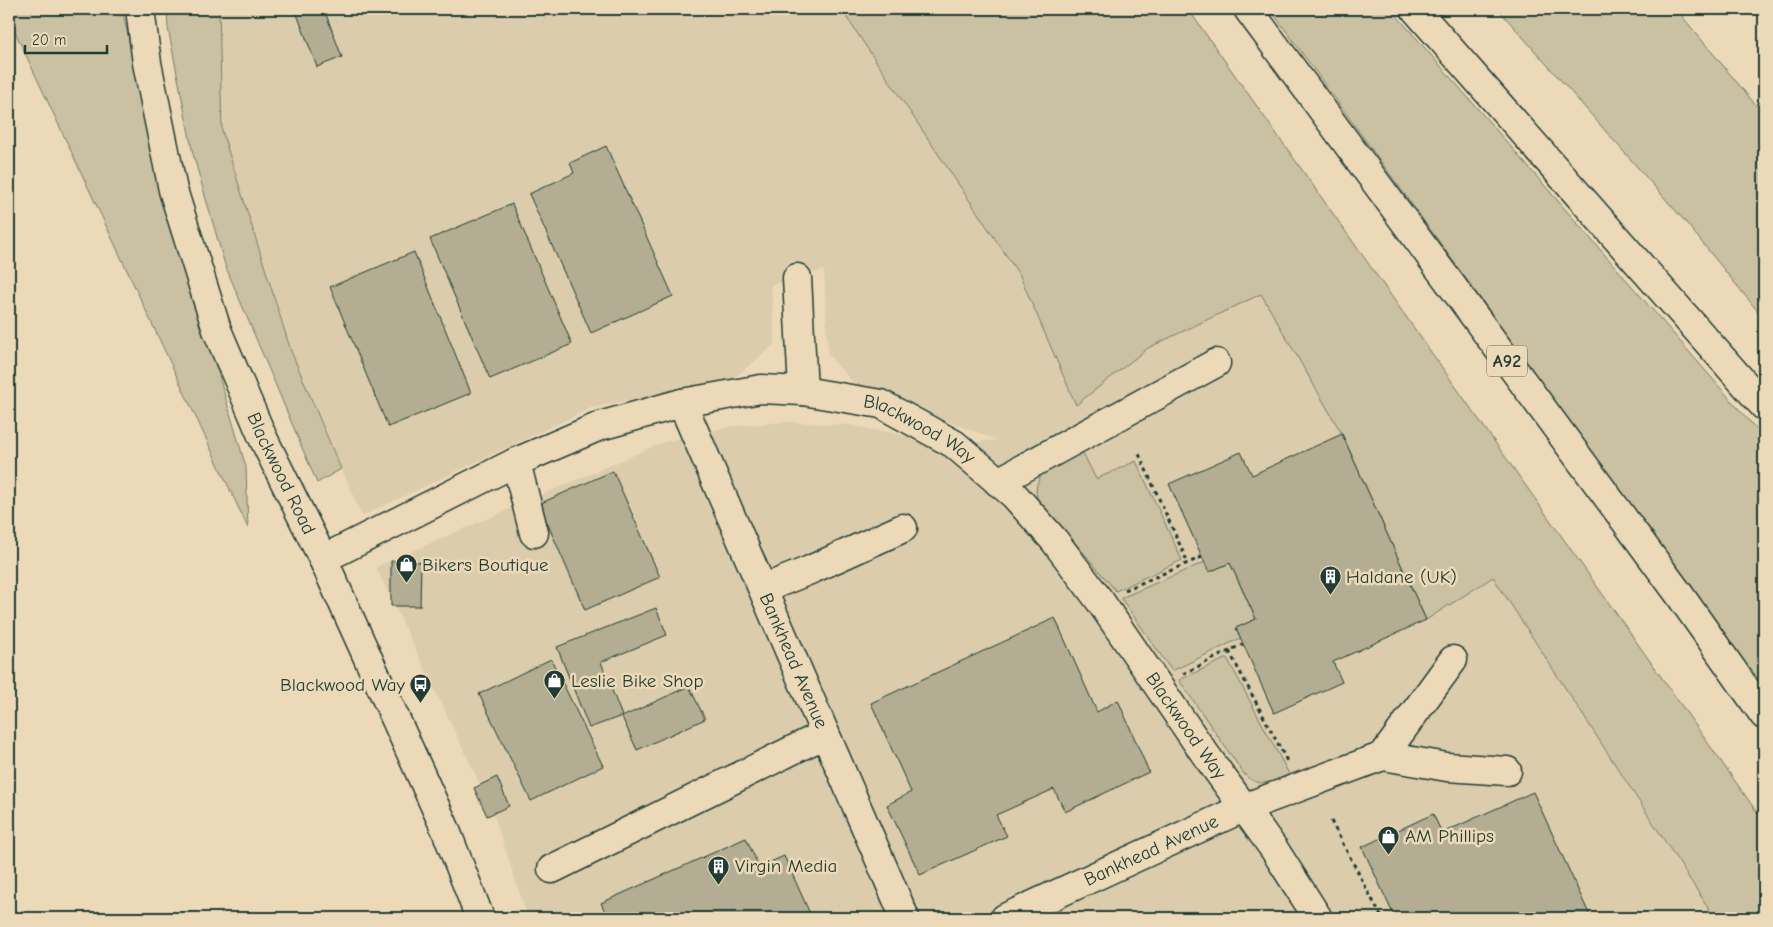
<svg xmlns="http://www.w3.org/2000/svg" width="1773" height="927" font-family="'Comic Neue',sans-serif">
  <rect width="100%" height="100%" fill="#ecd9b7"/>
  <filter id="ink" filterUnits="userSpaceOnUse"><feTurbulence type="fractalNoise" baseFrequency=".02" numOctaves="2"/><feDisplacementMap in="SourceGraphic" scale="10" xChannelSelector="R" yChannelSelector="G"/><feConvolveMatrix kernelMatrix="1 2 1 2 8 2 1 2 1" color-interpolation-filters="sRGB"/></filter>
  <g filter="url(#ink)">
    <path fill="#dbccac" d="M219,9H841L1020,276L1076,405L1148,348L1261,294L1342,434L1426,619L1493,577L1715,918H528L491,807L376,567L664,442L733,426L786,422L848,425L954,444L997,440L856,386L828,354L824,270L771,285L775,344L734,378L591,408L362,516L291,351L222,131Z"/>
    <g fill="#cac0a2" stroke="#747e6b">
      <path d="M9,9H122L160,177L246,467L248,528L9,19Z"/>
      <path d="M167,9H219L222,131L291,351L341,469L317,483L225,265L193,154L168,28Z"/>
      <path d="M841,9H1188L1764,822V918H1715L1493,577L1426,620L1342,434L1261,294L1148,348L1076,405L1020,276Z"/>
      <path d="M1270,9H1391L1764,438V689Z"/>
      <path d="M1498,9H1676L1764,115V319L1683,219Z"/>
      <path d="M1081,449L1096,479L1136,461L1182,560L1116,591L1037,498C1031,470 1061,461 1081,449Z"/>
      <path d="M1205,562L1209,572L1230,563L1256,619L1236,628L1241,638L1172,671L1121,598Z"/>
      <path d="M1227,658L1289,774C1272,782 1259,789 1244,774L1179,680Z"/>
    </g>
    <g fill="#b3ae93" stroke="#1f3d34">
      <path d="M295,9H324L342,57L317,67Z"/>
      <path d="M606,146L673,296L591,333L529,194L574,173L570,163Z"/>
      <path d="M512,204L572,344L490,379L430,239Z"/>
      <path d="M414,252L471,393L388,427L330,287Z"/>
      <path d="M1342,434L1426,620L1333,662L1342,682L1274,713L1236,628L1256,619L1230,563L1209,572L1169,484L1241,452L1252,475Z"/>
      <path d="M613,471L660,577L585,610L539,504Z"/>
      <path d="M391,561L421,562L420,606H391Z"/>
      <path d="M656,608L667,635L601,662L622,716L589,728L557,647Z"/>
      <path d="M1055,618L1097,712L1118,700L1149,772L1065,812L1054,789L996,815L1007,836L920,875L887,805L911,792L871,703Z"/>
      <path d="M551,659L603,766L531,801L479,694Z"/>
      <path d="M689,686L705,719L637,750L622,717Z"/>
      <path d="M497,777L509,806L487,816L474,788Z"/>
      <path d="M1533,792L1591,918H1395L1362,847L1433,814L1442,833Z"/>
      <path d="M746,838L759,867L784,856L812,918H608L601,903Z"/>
    </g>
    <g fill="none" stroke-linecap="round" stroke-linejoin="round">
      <defs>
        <g id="minor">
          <path d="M797,278L803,391"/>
          <path id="s1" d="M682,403L905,918"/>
          <path d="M516,462L534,533"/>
          <path d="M998,482L1216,363"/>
          <path id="s2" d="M323,559L516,462L600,426L682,403L761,389L803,391L881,404L954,444L1014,495L1054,540L1100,601L1198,744L1274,849L1318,918"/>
          <path d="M763,589L810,570L903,528"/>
          <path d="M1383,756L1447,767L1507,771"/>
          <path d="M552,869L825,734"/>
          <path id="s3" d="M1005,918L1243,808L1383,756L1453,660"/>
        </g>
        <g id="major">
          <path id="s4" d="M140,9L147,63L173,190L217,330L263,438L323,559L445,828L480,918"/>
        </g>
        <g id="highway">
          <path d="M1248,9L1679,594L1764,715"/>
          <path d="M1415,9L1764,406"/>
        </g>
      </defs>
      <use href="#minor" stroke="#1f3d34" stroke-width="31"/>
      <use href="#major" stroke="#1f3d34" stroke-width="31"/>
      <use href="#highway" stroke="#1f3d34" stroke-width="31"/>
      <g stroke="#1f3d34" stroke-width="3" stroke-dasharray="4 4" stroke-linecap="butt">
        <path d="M1139,454L1188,563"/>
        <path d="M1125,590L1202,557"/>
        <path d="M1229,651L1288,763"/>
        <path d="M1183,674L1243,644"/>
        <path d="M1331,821L1382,918"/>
        <path d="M1389,918L1394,916"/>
      </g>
      <use href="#minor" stroke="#ecd9b7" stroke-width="28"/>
      <use href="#major" stroke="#ecd9b7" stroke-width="28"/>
      <use href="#highway" stroke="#ecd9b7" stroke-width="28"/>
    </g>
  </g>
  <defs>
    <symbol id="shop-pin" viewBox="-11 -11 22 30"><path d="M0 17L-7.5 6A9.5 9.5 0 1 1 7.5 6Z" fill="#1f3d34" stroke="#ecd9b7"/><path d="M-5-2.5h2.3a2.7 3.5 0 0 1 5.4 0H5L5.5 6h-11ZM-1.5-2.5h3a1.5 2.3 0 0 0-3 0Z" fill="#fff"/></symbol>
    <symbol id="building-pin" viewBox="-11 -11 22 30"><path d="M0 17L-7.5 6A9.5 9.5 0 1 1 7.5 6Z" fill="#1f3d34" stroke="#ecd9b7"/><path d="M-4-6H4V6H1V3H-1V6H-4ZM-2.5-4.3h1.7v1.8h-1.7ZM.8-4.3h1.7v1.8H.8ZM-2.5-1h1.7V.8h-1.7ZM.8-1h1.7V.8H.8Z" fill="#fff"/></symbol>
    <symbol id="bus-pin" viewBox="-11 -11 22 30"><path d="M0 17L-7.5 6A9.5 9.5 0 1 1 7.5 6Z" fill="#1f3d34" stroke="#ecd9b7"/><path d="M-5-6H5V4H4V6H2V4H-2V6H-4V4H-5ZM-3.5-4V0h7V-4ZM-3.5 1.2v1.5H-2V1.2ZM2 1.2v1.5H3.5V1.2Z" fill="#fff"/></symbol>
  </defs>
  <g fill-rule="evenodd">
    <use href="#shop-pin" x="394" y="552" width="25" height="34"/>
    <use href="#building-pin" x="1318" y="564" width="25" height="34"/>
    <use href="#shop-pin" x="542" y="668" width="25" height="34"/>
    <use href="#bus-pin" x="408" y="672" width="25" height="34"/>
    <use href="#shop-pin" x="1376" y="824" width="25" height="34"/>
    <use href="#building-pin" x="706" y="854" width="25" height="34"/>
  </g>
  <g text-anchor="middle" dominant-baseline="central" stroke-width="5" stroke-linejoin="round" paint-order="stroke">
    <rect fill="#ecd9b7" stroke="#5c6c5b" stroke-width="1" x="1487" y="345.5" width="40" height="31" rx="4"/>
    <g font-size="18" font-weight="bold" fill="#1f3d34">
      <text x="1507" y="361">A92</text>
    </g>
    <g font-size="19" fill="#1f3d34" stroke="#ecd9b7">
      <text stroke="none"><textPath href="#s2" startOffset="639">Blackwood Way</textPath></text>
      <text stroke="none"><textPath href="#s4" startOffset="488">Blackwood Road</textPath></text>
      <text stroke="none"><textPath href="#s1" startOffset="281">Bankhead Avenue</textPath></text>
      <text stroke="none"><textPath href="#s2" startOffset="1044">Blackwood Way</textPath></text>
      <text stroke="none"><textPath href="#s3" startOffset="161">Bankhead Avenue</textPath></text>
    </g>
    <g font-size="19" fill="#1f3d34" stroke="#ecd9b7" text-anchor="start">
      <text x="422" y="565">Bikers Boutique</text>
      <text x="1346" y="577">Haldane (UK)</text>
      <text x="571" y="681">Leslie Bike Shop</text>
      <text x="405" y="685" text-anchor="end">Blackwood Way</text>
      <text x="1405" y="836">AM Phillips</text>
      <text x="735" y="866">Virgin Media</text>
    </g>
  </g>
  <rect width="1773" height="927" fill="none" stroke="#ecd9b7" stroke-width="30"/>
  <rect x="15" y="15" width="1743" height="897" fill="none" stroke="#1f3d34" stroke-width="2" filter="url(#ink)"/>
  <path d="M25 45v8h82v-8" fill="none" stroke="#1f3d34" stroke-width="2.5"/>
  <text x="32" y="45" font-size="15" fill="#1f3d34" stroke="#ecd9b7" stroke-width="4" paint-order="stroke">20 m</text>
</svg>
